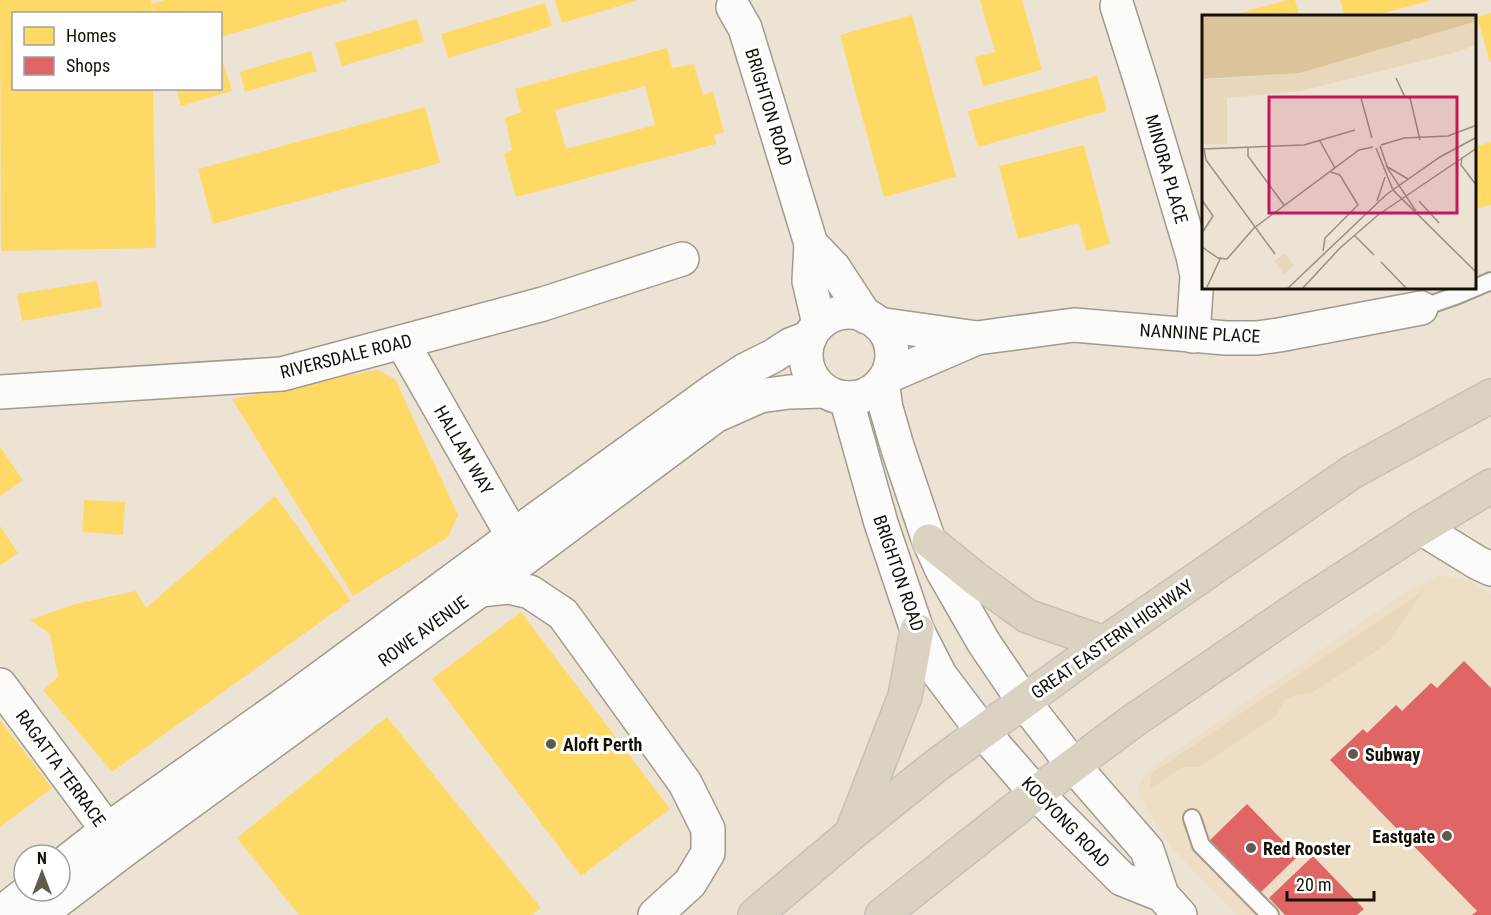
<svg xmlns="http://www.w3.org/2000/svg" width="1491" height="915" font-family="'Roboto Condensed',sans-serif">
  <rect width="100%" height="100%" fill="#ece3d4"/>
  <path fill="#eddec5" d="M1440,575L1470,581L1491,594V915H1237L1173,849L1148,810L1138,787L1148,771L1289,672L1406,592Z"/>
  <path fill="#e8d7ba" d="M1423,591L1388,643L1312,693L1300,694L1285,699L1276,716L1199,767H1182L1150,790L1151,774Z"/>
  <g fill="#ffd966" fill-rule="evenodd">
    <path d="M0,0H151L152,14H14V88H153L156,248L1,251Z"/>
    <path d="M166,0H346V1L220,37V14H154L151,4Z"/>
    <path d="M558,0H636V1L562,23L555,1Z"/>
    <path d="M980,0H1022L1042,70L983,86L975,57L995,52Z"/>
    <path d="M1288,0H1295L1299,16H1229Z"/>
    <path d="M1340,0H1429V1L1373,16H1345Z"/>
    <path d="M545,3L552,26L448,58L441,34Z"/>
    <path d="M1491,13V62H1490L1477,17Z"/>
    <path d="M912,15L956,177L884,197L840,35Z"/>
    <path d="M417,19L424,42L342,66L335,43Z"/>
    <path d="M667,48L672,68L694,64L703,95L713,92L724,132L714,135L716,144L516,197L504,154L512,150L505,118L521,112L515,89ZM645,86L655,125L566,149L555,110Z"/>
    <path d="M311,51L317,71L245,92L240,72Z"/>
    <path d="M220,53L232,91L181,106L176,88H220Z"/>
    <path d="M1097,76L1107,111L978,147L968,111Z"/>
    <path d="M425,107L440,163L213,224L198,169Z"/>
    <path d="M1491,142V205L1474,209V147Z"/>
    <path d="M1084,145L1110,244L1086,251L1079,223L1018,239L999,166Z"/>
    <path d="M97,281L102,307L22,321L17,294Z"/>
    <path d="M377,370L395,379L458,515L448,537L353,596L232,399Z"/>
    <path d="M0,447L23,480L0,496Z"/>
    <path d="M275,496L351,600L112,772L43,690L58,677L50,634L30,620L75,604L136,591L146,608Z"/>
    <path d="M84,500L125,502L123,535L82,532Z"/>
    <path d="M0,526L18,553L0,566Z"/>
    <path d="M521,612L670,809L581,876L432,679Z"/>
    <path d="M387,717L541,908L532,915H299L237,838Z"/>
    <path d="M0,720L52,788L0,827Z"/>
  </g>
  <g fill="#e06666">
    <path d="M1464,661L1491,688V915H1472L1477,911L1330,760L1363,729L1367,733L1396,705L1402,711L1431,683L1437,688Z"/>
    <path d="M1247,804L1298,856L1258,895L1207,843Z"/>
    <path d="M1313,856L1364,909L1357,915H1285L1269,898Z"/>
  </g>
  <g fill="none" stroke-linecap="round" stroke-linejoin="round">
    <defs>
      <g id="lane">
        <path d="M1421,308L1458,295L1491,281"/>
        <path d="M1192,818L1201,845L1270,915"/>
      </g>
      <g id="street">
        <path d="M1117,6L1141,82L1193,256L1197,276L1193,336"/>
        <path d="M733,7L745,28L811,244L809,281L819,324"/>
        <path d="M811,244L834,268L866,317"/>
        <circle cx="849" cy="355" r="43"/>
        <path d="M878,324L977,338"/>
        <path d="M402,342L523,554"/>
        <path d="M886,377L977,338L1074,325L1226,338H1257L1279,335L1421,308"/>
        <path d="M882,382L886,408L897,446L929,541L942,570L984,643L1024,702"/>
        <path d="M0,392L282,374L543,304L682,259"/>
        <path d="M846,398L881,523L917,630L940,675L983,732"/>
        <path d="M1421,528L1478,563L1491,569"/>
        <path d="M480,590L509,587L530,592L563,614L685,783L708,829V853L690,883L655,915"/>
        <path d="M0,685L120,847"/>
        <path d="M60,867L107,830L292,699L513,536L713,391L745,370L773,356L790,345L810,337"/>
        <path d="M0,914L29,891"/>
        <path d="M39,915L123,851L480,590L525,558L715,416L760,396L789,392L825,391"/>
      </g>
      <g id="secondary">
        <path d="M1024,702L1073,765L1147,850L1162,895"/>
        <path d="M983,732L1036,793L1122,879L1162,895L1180,915"/>
      </g>
      <g id="highway">
        <path d="M929,541L976,579L1027,616L1104,643"/>
        <path d="M852,832L905,696L917,630"/>
        <path d="M755,915L851,834L937,765L1104,643L1352,472L1491,396"/>
        <path d="M882,915L1036,793L1133,721L1301,606L1421,528L1491,486"/>
      </g>
    </defs>
    <use href="#lane" stroke="#a19a8e" stroke-width="20"/>
    <use href="#street" stroke="#a19a8e" stroke-width="36"/>
    <use href="#secondary" stroke="#a19a8e" stroke-width="36"/>
    <use href="#highway" stroke="#c5c0ba" stroke-width="36"/>
    <use href="#lane" stroke="#fcfbf9" stroke-width="16"/>
    <use href="#street" stroke="#fcfbf9" stroke-width="33"/>
    <use href="#secondary" stroke="#fcfbf9" stroke-width="33"/>
    <use href="#highway" stroke="#dad3c3" stroke-width="33"/>
  </g>
  <g fill="#615a4f" stroke="#fff" stroke-width="2">
    <circle cx="551" cy="744" r="6"/>
    <circle cx="1353" cy="754" r="6"/>
    <circle cx="1447" cy="836" r="6"/>
    <circle cx="1251" cy="848" r="6"/>
  </g>
  <g text-anchor="middle" dominant-baseline="central" stroke-width="6" stroke-linejoin="round" paint-order="stroke">
    <g font-size="18" fill="#161107" stroke="#fff">
      <text transform="translate(769 107) rotate(73)">BRIGHTON ROAD</text>
      <text transform="translate(1167 169) rotate(74)">MINORA PLACE</text>
      <text transform="translate(1200 333) rotate(3)">NANNINE PLACE</text>
      <text transform="translate(346 356) rotate(-14)">RIVERSDALE ROAD</text>
      <text transform="translate(464 450) rotate(60)">HALLAM WAY</text>
      <text transform="translate(899 573) rotate(71)">BRIGHTON ROAD</text>
      <text transform="translate(423 631) rotate(-36)">ROWE AVENUE</text>
      <text transform="translate(1112 639) rotate(-35)">GREAT EASTERN HIGHWAY</text>
      <text transform="translate(61 768) rotate(54)">RAGATTA TERRACE</text>
      <text transform="translate(1066 822) rotate(46)">KOOYONG ROAD</text>
    </g>
    <g font-size="18" font-weight="bold" fill="#161107" stroke="#fff" text-anchor="start">
      <text x="563" y="744">Aloft Perth</text>
      <text x="1365" y="754">Subway</text>
      <text x="1435" y="836" text-anchor="end">Eastgate</text>
      <text x="1263" y="848">Red Rooster</text>
    </g>
  </g>
  <g transform="translate(1202 15)">
    <rect width="274" height="274" fill="#ece3d4"/>
    <path d="M274,6V30L251,38L98,76L25,83V129H0V65L98,58ZM82,238L92,250L82,260L72,246Z" fill="#e8d7ba"/>
    <path d="M0,1H274L275,6L98,58L0,64Z" fill="#dcc49a"/>
    <path fill="none" stroke="#968f82" stroke-width="1.5" d="M194,63L203,82L208,83L218,125M159,83L170,123M118,126L133,153M179,130L202,123L246,121L275,110M178,131L186,154L214,196M46,133V141L82,190M174,133L191,175L275,258M0,134L102,130L153,115M2,134L4,145L73,239M260,142L259,150L275,171M184,151L206,164M0,185L11,201L0,218M175,186L183,162M217,186L237,208M152,220L172,240M0,232L16,243L25,244L52,213L157,135L171,132M121,236L123,223L156,190L138,160L129,157M179,247L205,274M5,272L19,242M85,274L185,179L238,142L275,122M100,274L138,233L176,200L275,133"/>
    <path fill="#c2185b" fill-opacity="0.15" stroke="#c2185b" stroke-width="3" d="M67,82H255V198H67Z"/>
    <rect width="274" height="274" fill="none" stroke="#161107" stroke-width="3"/>
  </g>
  <rect x="12" y="12" width="210" height="78" fill="#ffffff" stroke="#a2a09c" stroke-width="1.5"/>
  <rect x="24" y="27" width="30" height="18" fill="#ffd966" stroke="#a2a09c" stroke-width="1.5"/>
  <text x="66" y="42" font-size="18" fill="#161107">Homes</text>
  <rect x="24" y="57" width="30" height="18" fill="#e06666" stroke="#a2a09c" stroke-width="1.5"/>
  <text x="66" y="72" font-size="18" fill="#161107">Shops</text>
  <g transform="translate(42 873)"><circle r="28" fill="#ffffff" stroke="#a2a09c" stroke-width="1.5"/>
  <path d="M0-4.5L10 22L0 15L-10 22Z" fill="#615a4f"/>
  <text y="-9" font-size="16" font-weight="bold" text-anchor="middle" fill="#161107">N</text>
  </g>
  <path d="M1287 891v9h87v-9" fill="none" stroke="#161107" stroke-width="3"/>
  <text x="1296" y="891" font-size="18" fill="#161107" stroke="#ffffff" stroke-width="4.5" paint-order="stroke">20 m</text>
</svg>
